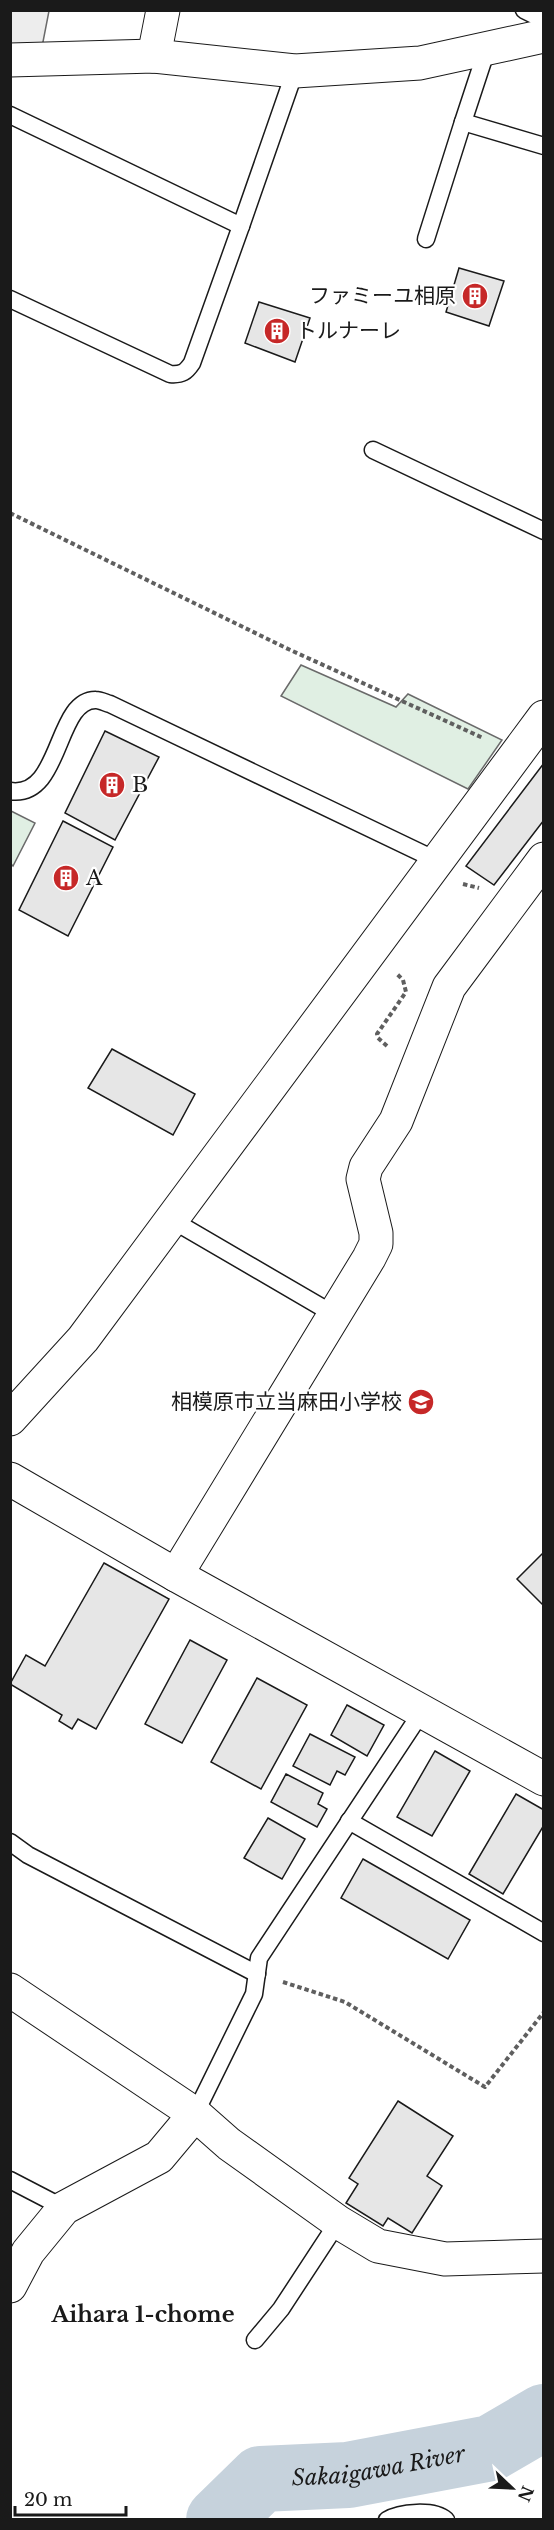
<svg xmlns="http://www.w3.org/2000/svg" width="554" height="2530" font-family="'Libre Baskerville','Noto Sans JP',serif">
  <rect width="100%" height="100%" fill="#fff"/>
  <g fill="#e0efe3" stroke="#6a6a6a" stroke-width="1.5">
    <path d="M301,665L396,707L408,694L502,740L468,789L281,696Z"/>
    <path d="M11,811L35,823L13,866L11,864Z"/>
  </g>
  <path fill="#ededed" stroke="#6a6a6a" stroke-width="1.5" d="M11,11H49L42,47H11Z"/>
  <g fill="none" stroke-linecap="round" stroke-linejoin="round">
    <path stroke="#c6d2dc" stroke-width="66" id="s1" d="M219,2520L261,2479L348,2475L491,2448L544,2417"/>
  </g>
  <g fill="#e6e6e6" stroke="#1a1a1a" stroke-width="1.5">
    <path d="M459,268L504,281L489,326L446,312Z"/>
    <path d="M259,302L310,318L295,362L245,343Z"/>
    <path d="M105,731L159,757L115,840L65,813Z"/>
    <path d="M544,763V820L494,885L466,866Z"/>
    <path d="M63,821L113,847L68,936L19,910Z"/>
    <path d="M112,1049L195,1094L173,1135L88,1088Z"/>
    <path d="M544,1552V1606L517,1579Z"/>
    <path d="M104,1563L169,1599L96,1729L78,1719L72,1729L59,1721L62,1715L10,1684L26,1655L45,1666Z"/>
    <path d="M190,1640L227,1660L182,1743L145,1724Z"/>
    <path d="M257,1678L307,1705L261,1789L211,1762Z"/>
    <path d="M347,1705L384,1725L367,1756L331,1735Z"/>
    <path d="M310,1734L355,1757L345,1775L337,1771L330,1785L293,1766Z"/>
    <path d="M435,1751L470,1771L432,1836L397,1817Z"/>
    <path d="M286,1774L323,1793L318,1804L327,1809L317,1827L271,1802Z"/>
    <path d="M516,1794L544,1810V1825L503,1894L469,1874Z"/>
    <path d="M268,1818L305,1839L282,1879L244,1858Z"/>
    <path d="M363,1859L470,1920L448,1959L341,1898Z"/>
    <path d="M398,2101L453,2136L427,2176L442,2186L412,2233L388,2218L383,2226L346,2203L358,2184L349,2178Z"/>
  </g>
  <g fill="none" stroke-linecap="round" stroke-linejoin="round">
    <defs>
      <g id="service">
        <path d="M524,10L544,20"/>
        <path d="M487,49L463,122L544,146"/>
        <path d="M10,115L241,226L295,71"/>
        <path d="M426,239L463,122"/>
        <path d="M10,299L170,374C182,375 186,372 192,363L241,226"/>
        <path d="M373,450L544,531"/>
        <path d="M10,791C62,799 55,699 96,700C100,700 106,703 110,704L438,861"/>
        <path d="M172,1220L335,1315"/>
        <path d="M349,1821L544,1933"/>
        <path d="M10,1842L28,1855L257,1974"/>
        <path d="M195,2114L254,1994L259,1958L421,1713"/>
        <path d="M10,2180L64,2208"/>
        <path d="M255,2340L281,2309L338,2222"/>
        <path d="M387,2520C400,2512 434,2509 446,2520"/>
      </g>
      <g id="minor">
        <path d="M154,56L163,10"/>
        <path d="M10,60L154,56L295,71L420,63L544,36"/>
        <path d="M10,1419L83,1339L544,717"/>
        <path d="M10,1479L176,1575L544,1779"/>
        <path d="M176,1575L369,1258L376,1244V1233L363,1179L366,1167L396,1121L449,987L544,859"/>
        <path d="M10,1990L195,2114L229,2144L338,2222L378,2246L445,2259L544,2256"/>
        <path d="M10,2286L28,2252L64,2208L159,2157L195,2114"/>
      </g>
    </defs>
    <use href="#service" stroke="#1a1a1a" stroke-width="19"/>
    <use href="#minor" stroke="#1a1a1a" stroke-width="35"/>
    <g stroke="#5f5f5f" stroke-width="4" stroke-dasharray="4.5 3" stroke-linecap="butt">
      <path d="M10,513L286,648L483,738"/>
      <path d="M463,884L479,888"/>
      <path d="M387,1046L378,1038L377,1034L406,992L403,980L397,974"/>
      <path d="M283,1982L345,2002L485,2087L544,2012"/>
    </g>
    <use href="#service" stroke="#fff" stroke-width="16"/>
    <use href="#minor" stroke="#fff" stroke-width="33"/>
  </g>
  <defs>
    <symbol id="building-disc" viewBox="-11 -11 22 22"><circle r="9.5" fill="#c62828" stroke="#fff"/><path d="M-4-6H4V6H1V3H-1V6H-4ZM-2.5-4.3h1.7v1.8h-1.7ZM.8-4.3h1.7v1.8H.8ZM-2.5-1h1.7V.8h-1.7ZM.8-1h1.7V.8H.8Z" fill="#fff"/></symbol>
    <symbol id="school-disc" viewBox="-11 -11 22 22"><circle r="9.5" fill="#c62828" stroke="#fff"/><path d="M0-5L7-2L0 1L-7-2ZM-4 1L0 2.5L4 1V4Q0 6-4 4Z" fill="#fff"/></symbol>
  </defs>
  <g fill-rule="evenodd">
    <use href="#building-disc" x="460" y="281" width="30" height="30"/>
    <use href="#building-disc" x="262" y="316" width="30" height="30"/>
    <use href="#building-disc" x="97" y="770" width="30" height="30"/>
    <use href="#building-disc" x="51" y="863" width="30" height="30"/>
    <use href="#school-disc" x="406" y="1387" width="30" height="30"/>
  </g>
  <g text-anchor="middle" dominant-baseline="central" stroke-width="4.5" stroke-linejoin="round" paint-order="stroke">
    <g font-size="21" fill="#1a1a1a" stroke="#fff" text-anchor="start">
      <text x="456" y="296" text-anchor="end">ファミーユ相原</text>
      <text x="296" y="331">トルナーレ</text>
      <text x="132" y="785">B</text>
      <text x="86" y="878">A</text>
      <text x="402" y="1402" text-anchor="end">相模原市立当麻田小学校</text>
    </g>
    <g font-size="22" font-weight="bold" fill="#1a1a1a" stroke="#fff">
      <text x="143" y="2314">Aihara 1-chome</text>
    </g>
    <g font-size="22" font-style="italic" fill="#1a1a1a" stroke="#fff">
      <text stroke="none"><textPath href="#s1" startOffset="177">Sakaigawa River</textPath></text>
    </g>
  </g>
  <rect width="554" height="2530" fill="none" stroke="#1a1a1a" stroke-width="24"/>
  <g transform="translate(512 2488) rotate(113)" stroke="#ffffff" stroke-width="4.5" paint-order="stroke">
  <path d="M0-4.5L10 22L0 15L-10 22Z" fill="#1a1a1a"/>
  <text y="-9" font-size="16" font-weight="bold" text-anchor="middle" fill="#1a1a1a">N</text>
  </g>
  <path d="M15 2506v9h111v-9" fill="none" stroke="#1a1a1a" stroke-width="3"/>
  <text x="24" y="2506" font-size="18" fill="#1a1a1a" stroke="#ffffff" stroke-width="4.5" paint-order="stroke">20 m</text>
</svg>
